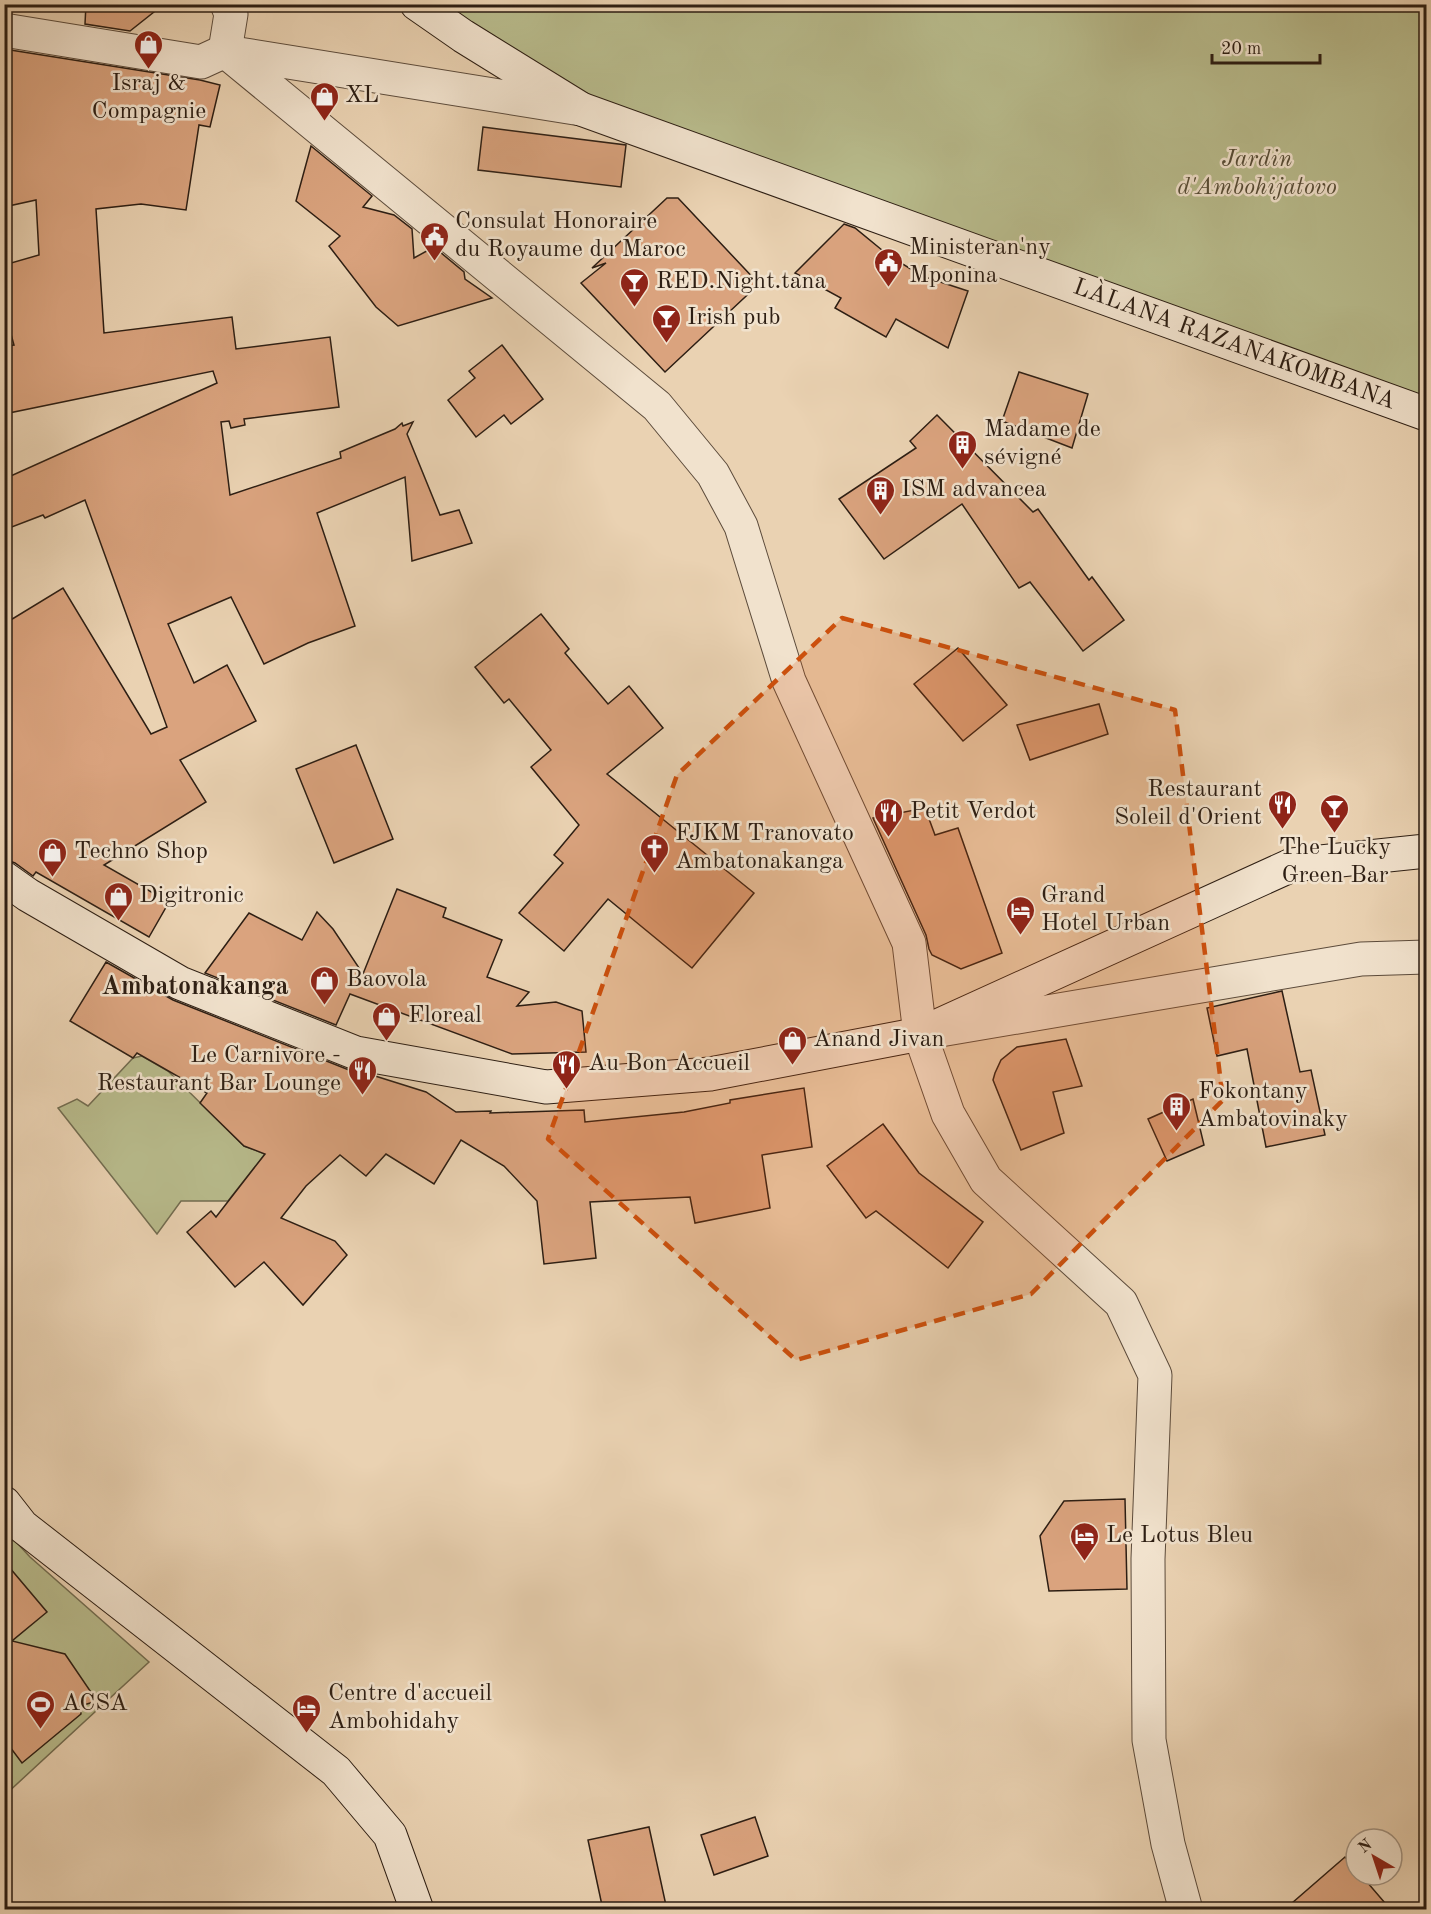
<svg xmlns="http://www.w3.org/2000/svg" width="1431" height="1914" font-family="'Old Standard TT',serif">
  <rect width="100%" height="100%" fill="#ead2b2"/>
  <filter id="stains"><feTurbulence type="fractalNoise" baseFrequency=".00333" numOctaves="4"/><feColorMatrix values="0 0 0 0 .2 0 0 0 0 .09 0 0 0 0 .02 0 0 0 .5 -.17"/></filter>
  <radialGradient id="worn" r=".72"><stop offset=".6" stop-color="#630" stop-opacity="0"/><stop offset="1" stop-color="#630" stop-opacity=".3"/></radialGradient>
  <g fill="#b8bb8c" stroke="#726c50" stroke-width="1.5">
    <path d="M446,5H1426V414L581,109Z"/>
    <path d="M142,1056L168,1071L244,1146L265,1154L228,1201H181L157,1234L58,1108L77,1099L88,1106L133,1058Z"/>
    <path d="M5,1530L30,1557L149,1662L5,1795Z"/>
  </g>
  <g fill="#daa37e" stroke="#2d1e13" stroke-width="1.5">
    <path d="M86,4H164L130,31L85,24Z"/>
    <path d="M4,49L200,80L220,85L210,127L199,125L186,210L141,204L96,209L104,333L232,317L236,349L330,337L339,407L244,419L245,425L231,428L229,421L221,422L230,495L341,458L340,452L395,429L402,423L403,426L413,422L407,434L440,515L459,510L472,543L412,561L405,477L317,513L355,626L308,643L264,664L231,597L168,624L194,683L227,665L256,721L180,760L206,802L104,865L169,902L149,937L36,872L33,876L15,863L4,859V624L63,588L151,734L167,727L85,500L45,518L43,515L4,530V479L217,383L213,371L4,414V346L14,345L4,309V265L39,255L36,200L4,207Z"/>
    <path d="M483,127L626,145L621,187L478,170Z"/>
    <path d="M311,146L372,196L363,207L394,215L412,229L414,258L434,247L464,272L465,279L492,298L398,326L376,307L329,246L340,236L296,201Z"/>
    <path d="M667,198H678L759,284L665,372L581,283L606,263L592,268Z"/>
    <path d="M844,224L855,228L888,255L922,276L968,291L948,348L896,319L886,337L835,308L841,298L795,273Z"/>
    <path d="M502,345L543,399L511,424L504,415L476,437L448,400L475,378L469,371Z"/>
    <path d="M1019,372L1088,394L1072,448L1002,421Z"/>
    <path d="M937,415L1033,512L1038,509L1089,580L1092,577L1124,620L1083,651L1030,582L1019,588L962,504L884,559L839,499L916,448L910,441Z"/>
    <path d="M541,614L569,649L565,653L608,704L629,686L663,728L607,774L754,893L692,968L608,899L564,951L519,913L563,863L554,855L579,825L531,767L551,750L509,699L504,703L475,667Z"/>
    <path d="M958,648L1007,705L963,741L914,684Z"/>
    <path d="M1099,704L1108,734L1030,760L1017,725Z"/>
    <path d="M356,745L393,839L334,863L296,769Z"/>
    <path d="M925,808L935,835L958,828L1002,953L961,969L932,955L929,949L926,935L873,818Z"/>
    <path d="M397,889L446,908L443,917L502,940L487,977L529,992L517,1006L556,1002L582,1011L586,1052L512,1054L350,994L336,1025L205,973L249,913L302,940L317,912L333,929L363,974Z"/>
    <path d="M106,962L173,1000L349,1070L372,1075L426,1092L456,1112L491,1111L490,1113L584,1110L585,1122L684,1112L730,1103V1100L804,1088L812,1147L762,1155L770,1208L695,1223L690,1197L590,1202L596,1258L544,1264L537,1201L504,1166L461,1140L434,1184L386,1154L366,1176L340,1155L306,1186L281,1218L335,1241L347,1255L303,1305L264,1262L235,1287L187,1232L211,1211L216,1217L265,1154L244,1146L200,1103L207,1093L137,1053L133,1058L70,1021Z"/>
    <path d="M1282,991L1300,1072L1311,1070L1325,1135L1266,1147L1247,1049L1217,1056L1207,1008Z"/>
    <path d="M1066,1039L1082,1086L1053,1092L1064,1133L1021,1150L993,1080L995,1073L1001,1060L1017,1047Z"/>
    <path d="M1193,1099L1204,1145L1167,1161L1148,1119Z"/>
    <path d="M883,1124L919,1173L983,1222L948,1268L876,1211L866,1218L827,1166Z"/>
    <path d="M1125,1499L1127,1589L1049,1591L1040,1536L1064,1501Z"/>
    <path d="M4,1561L47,1612L12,1641L65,1654L97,1701L80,1706L81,1714L22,1763L4,1739Z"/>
    <path d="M755,1817L768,1856L714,1875L701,1835Z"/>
    <path d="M649,1827L667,1910H603L588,1840Z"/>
    <path d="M1345,1857L1356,1869V1875H1361L1391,1910H1284Z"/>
  </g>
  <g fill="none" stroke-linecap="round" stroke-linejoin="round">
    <defs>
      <g id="street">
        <path d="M4,30L201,62L225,51"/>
        <path d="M225,51L657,406L713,474L741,526L789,681L909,943L920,1034L948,1114L986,1180L1121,1303L1155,1375L1148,1559L1149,1740L1168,1844L1186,1910"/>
        <path d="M225,51L231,14L227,4"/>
        <path d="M226,52L581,109"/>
        <path d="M940,1030L1361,959L1426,957"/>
      </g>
      <g id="secondary">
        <path d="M417,4L463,36L581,109L1426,414"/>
        <path d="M4,878L28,895L180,983L356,1053L546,1087L710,1074L920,1034L1292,865L1426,851"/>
        <path d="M4,1503L22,1526L336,1771L390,1835L417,1910"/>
      </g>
    </defs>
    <use href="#street" stroke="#5c4b3b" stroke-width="35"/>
    <use href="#secondary" stroke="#2d1e13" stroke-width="35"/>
    <use href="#street" stroke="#f1e2cd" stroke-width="33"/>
    <use href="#secondary" stroke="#f1e2cd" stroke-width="33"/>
  </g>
  <path fill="#cc500d" fill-opacity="0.2" stroke="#cc500d" stroke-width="4.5" stroke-dasharray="12 8" stroke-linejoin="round" d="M842,618L1175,710L1223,1100L1031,1294L796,1360L548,1139L677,775Z"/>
  <defs>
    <symbol id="shop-pin" viewBox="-11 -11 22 30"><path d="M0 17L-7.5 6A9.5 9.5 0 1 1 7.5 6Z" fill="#8f2418" stroke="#f1e2cd"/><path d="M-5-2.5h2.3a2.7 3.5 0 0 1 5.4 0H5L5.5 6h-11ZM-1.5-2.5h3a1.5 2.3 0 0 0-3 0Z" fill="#fff"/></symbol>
    <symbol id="civic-pin" viewBox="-11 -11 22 30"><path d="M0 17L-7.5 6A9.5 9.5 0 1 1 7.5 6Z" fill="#8f2418" stroke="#f1e2cd"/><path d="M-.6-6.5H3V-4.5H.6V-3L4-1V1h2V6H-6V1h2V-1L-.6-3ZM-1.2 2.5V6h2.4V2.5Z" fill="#fff"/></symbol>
    <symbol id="bar-pin" viewBox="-11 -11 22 30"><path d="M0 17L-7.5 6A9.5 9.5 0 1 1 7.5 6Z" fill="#8f2418" stroke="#f1e2cd"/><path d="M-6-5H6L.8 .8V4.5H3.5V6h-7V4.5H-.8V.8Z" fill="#fff"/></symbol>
    <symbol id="building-pin" viewBox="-11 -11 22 30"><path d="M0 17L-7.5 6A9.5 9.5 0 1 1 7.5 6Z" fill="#8f2418" stroke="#f1e2cd"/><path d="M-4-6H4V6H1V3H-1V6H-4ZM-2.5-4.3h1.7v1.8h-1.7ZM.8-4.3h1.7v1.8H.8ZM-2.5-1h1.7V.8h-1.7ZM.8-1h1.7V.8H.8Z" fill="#fff"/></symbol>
    <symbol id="restaurant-pin" viewBox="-11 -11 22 30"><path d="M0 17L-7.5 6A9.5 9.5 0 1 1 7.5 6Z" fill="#8f2418" stroke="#f1e2cd"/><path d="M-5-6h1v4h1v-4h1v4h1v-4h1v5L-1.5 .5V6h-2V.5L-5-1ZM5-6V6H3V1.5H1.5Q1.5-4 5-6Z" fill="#fff"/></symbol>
    <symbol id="church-pin" viewBox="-11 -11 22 30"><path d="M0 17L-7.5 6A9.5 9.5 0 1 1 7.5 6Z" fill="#8f2418" stroke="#f1e2cd"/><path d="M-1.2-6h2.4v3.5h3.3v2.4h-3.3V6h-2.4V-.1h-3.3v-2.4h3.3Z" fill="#fff"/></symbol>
    <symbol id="hotel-pin" viewBox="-11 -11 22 30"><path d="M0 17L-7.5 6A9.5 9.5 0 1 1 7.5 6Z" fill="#8f2418" stroke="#f1e2cd"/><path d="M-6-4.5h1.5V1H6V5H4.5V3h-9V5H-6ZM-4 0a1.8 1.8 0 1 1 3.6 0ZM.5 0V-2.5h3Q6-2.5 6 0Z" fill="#fff"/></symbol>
    <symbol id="stadium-pin" viewBox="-11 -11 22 30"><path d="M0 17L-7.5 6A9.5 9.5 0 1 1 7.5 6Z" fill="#8f2418" stroke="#f1e2cd"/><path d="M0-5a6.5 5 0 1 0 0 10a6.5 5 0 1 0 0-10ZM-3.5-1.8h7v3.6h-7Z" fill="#fff"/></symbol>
  </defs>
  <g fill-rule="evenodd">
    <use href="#shop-pin" x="132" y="28" width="33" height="45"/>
    <use href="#shop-pin" x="308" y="80" width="33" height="45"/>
    <use href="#civic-pin" x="418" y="220" width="33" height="45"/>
    <use href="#civic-pin" x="872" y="246" width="33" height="45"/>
    <use href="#bar-pin" x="618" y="266" width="33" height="45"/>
    <use href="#bar-pin" x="650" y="302" width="33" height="45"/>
    <use href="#building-pin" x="946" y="428" width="33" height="45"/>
    <use href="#building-pin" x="864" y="474" width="33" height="45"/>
    <use href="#restaurant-pin" x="1266" y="788" width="33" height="45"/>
    <use href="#bar-pin" x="1318" y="792" width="33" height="45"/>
    <use href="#restaurant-pin" x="872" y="796" width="33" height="45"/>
    <use href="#church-pin" x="638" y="832" width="33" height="45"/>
    <use href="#shop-pin" x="36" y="836" width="33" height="45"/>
    <use href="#shop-pin" x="102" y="880" width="33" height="45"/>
    <use href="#hotel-pin" x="1004" y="894" width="33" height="45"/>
    <use href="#shop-pin" x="308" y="964" width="33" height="45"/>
    <use href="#shop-pin" x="370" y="1000" width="33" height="45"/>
    <use href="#shop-pin" x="776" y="1024" width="33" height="45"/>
    <use href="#restaurant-pin" x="550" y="1048" width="33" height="45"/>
    <use href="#restaurant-pin" x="346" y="1054" width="33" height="45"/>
    <use href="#building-pin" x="1160" y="1090" width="33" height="45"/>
    <use href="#hotel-pin" x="1068" y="1520" width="33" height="45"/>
    <use href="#stadium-pin" x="24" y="1688" width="33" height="45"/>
    <use href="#hotel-pin" x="290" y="1692" width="33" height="45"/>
  </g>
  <g text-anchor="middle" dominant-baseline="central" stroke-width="5" stroke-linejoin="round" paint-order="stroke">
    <g font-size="24" fill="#2d1e13" stroke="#f1e2cd" text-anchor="start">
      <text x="149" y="84" text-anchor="middle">Israj &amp;<tspan x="149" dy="28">Compagnie</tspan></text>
      <text x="345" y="96">XL</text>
      <text x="455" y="222">Consulat Honoraire<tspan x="455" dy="28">du Royaume du Maroc</tspan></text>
      <text x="909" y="248">Ministeran'ny<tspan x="909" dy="28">Mponina</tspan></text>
      <text x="656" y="282">RED.Night.tana</text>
      <text x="687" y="318">Irish pub</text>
      <text x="984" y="430">Madame de<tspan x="984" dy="28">sévigné</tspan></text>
      <text x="901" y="490">ISM advancea</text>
      <text x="1262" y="790" text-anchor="end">Restaurant<tspan x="1262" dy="28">Soleil d'Orient</tspan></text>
      <text x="910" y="812">Petit Verdot</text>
      <text x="675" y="834">FJKM Tranovato<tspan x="675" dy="28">Ambatonakanga</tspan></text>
      <text x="1335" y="848" text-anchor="middle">The Lucky<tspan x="1335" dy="28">Green Bar</tspan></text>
      <text x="74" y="852">Techno Shop</text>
      <text x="139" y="896">Digitronic</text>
      <text x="1041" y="896">Grand<tspan x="1041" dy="28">Hotel Urban</tspan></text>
      <text x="346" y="980">Baovola</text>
      <text x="408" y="1016">Floreal</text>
      <text x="813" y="1040">Anand Jivan</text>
      <text x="341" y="1056" text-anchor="end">Le Carnivore -<tspan x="341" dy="28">Restaurant Bar Lounge</tspan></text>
      <text x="588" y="1064">Au Bon Accueil</text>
      <text x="1198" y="1092">Fokontany<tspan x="1198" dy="28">Ambatovinaky</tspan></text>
      <text x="1106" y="1536">Le Lotus Bleu</text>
      <text x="328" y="1694">Centre d'accueil<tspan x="328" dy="28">Ambohidahy</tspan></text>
      <text x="62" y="1704">ACSA</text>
    </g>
    <g font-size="24" font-style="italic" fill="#574d37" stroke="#f1e2cd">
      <text x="1257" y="160">Jardin<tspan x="1257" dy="28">d'Ambohijatovo</tspan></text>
    </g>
    <g font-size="24" fill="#2d1e13" stroke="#f1e2cd">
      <text transform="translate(1234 345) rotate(20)">LÀLANA RAZANAKOMBANA</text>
    </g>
    <g font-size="26" font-weight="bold" fill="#2d1e13" stroke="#f1e2cd">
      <text x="195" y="987">Ambatonakanga</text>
    </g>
  </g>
  <rect width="1431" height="1914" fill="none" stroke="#ead2b2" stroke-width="24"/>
  <rect x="6" y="6" width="1419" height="1902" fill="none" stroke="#2d1e13" stroke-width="3"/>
  <rect x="12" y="12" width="1407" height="1890" fill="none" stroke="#2d1e13" stroke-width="1.5"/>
  <g transform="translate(1374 1857) rotate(321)"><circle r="28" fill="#f1e2cd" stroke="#a39483" stroke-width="1.5"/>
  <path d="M0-4.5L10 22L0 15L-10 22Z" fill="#8f2418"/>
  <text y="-9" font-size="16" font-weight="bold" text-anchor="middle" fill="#2d1e13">N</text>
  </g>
  <path d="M1212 54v9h108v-9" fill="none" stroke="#2d1e13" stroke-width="3"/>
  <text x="1221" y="54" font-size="18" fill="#2d1e13" stroke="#f1e2cd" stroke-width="4.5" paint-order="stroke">20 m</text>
  <rect width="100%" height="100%" filter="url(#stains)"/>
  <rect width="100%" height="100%" fill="url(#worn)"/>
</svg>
